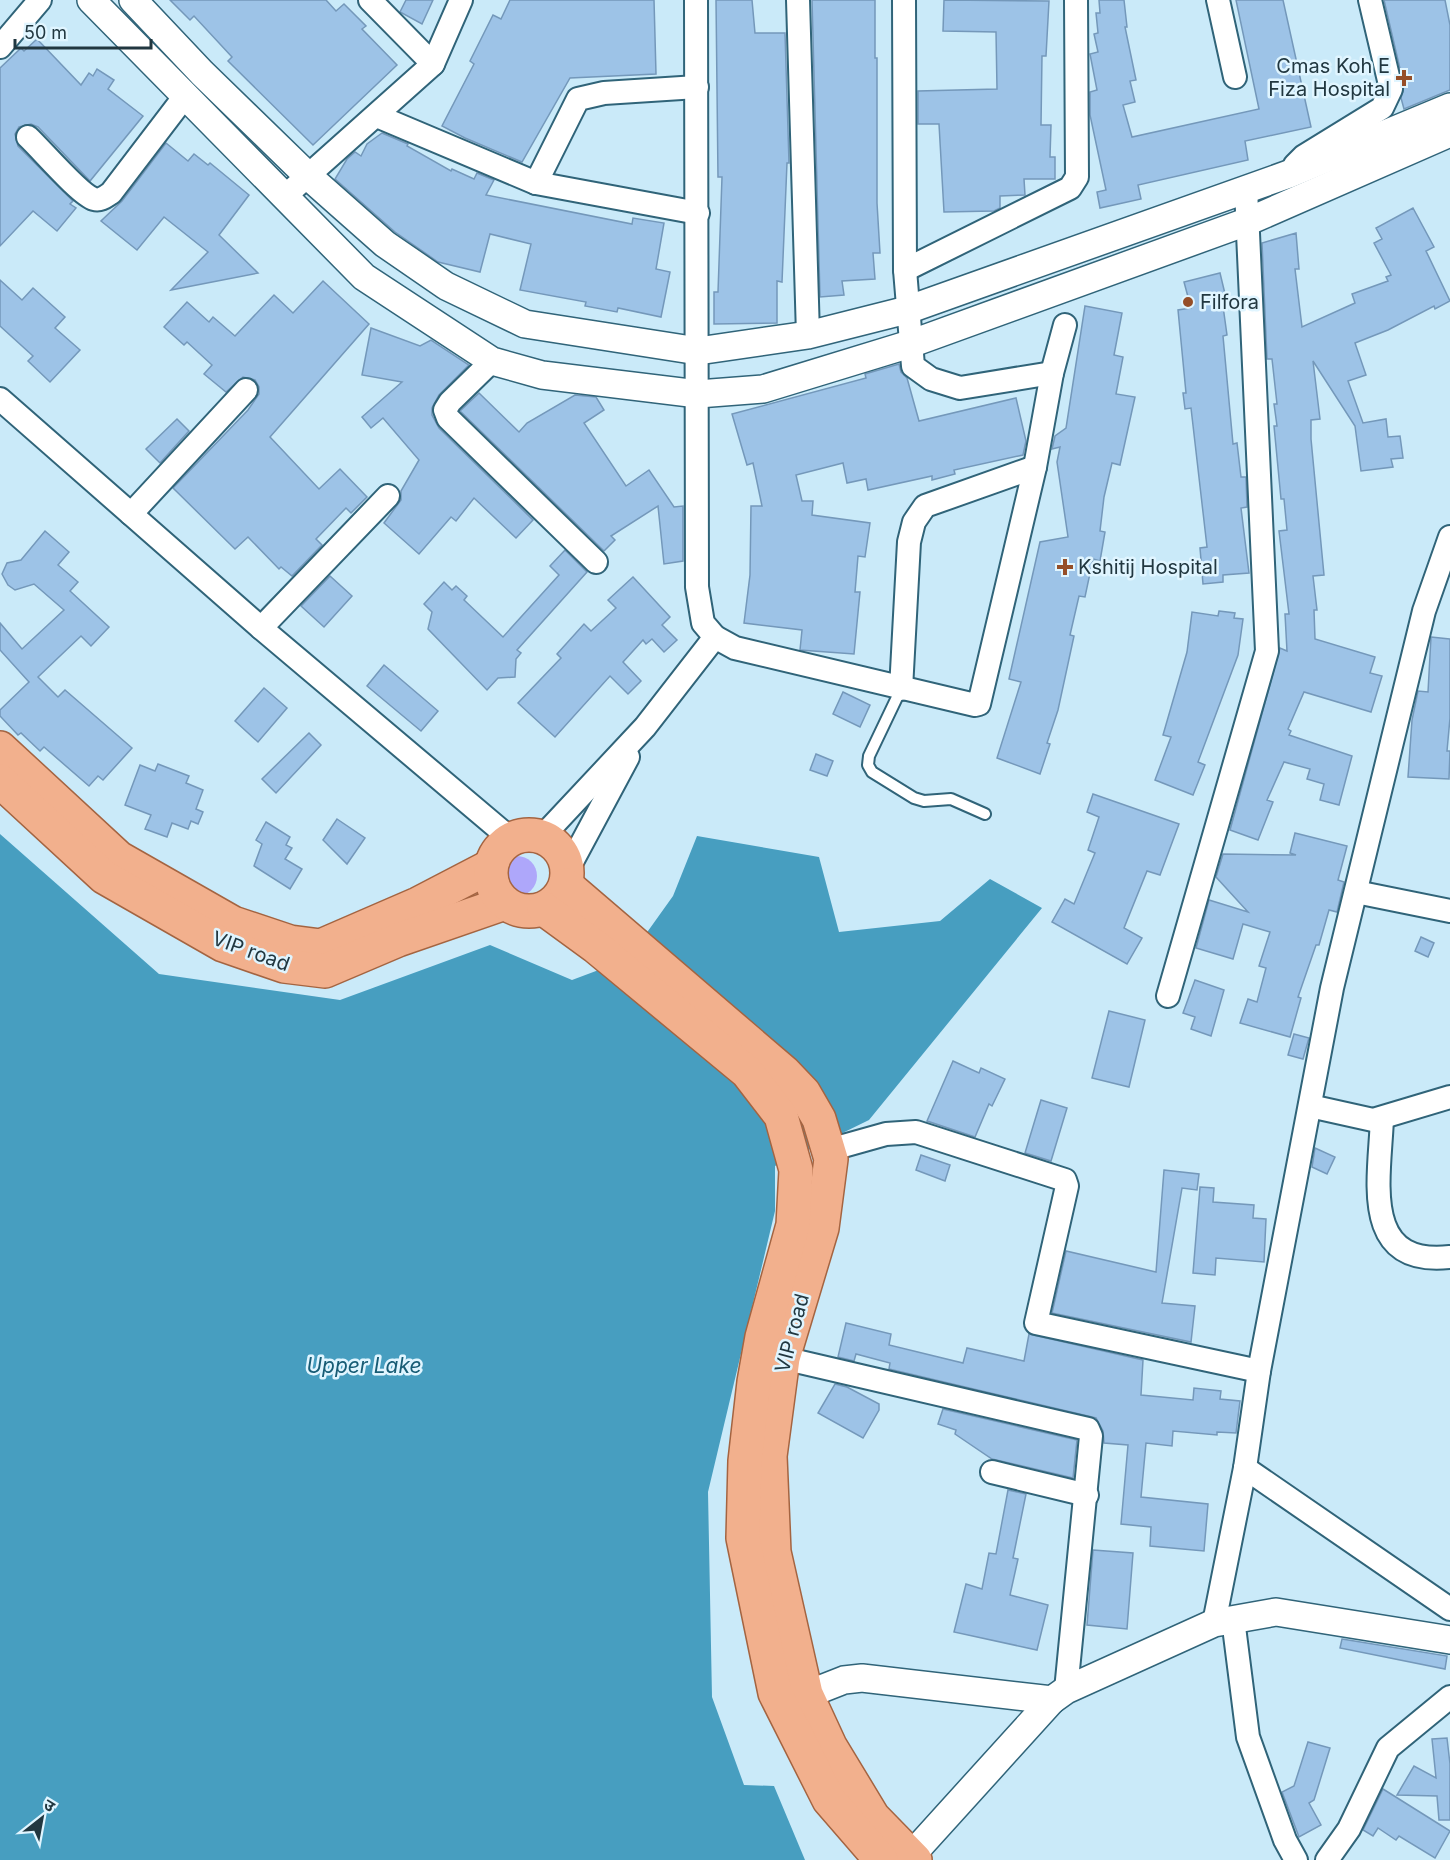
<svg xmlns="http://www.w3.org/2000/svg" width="1450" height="1860" font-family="Inter,'Noto Sans Devanagari',sans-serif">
  <rect width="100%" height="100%" fill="#caeaf9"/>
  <circle fill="#aea7fa" cx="517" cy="876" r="20"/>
  <path fill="#479ec0" d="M0,834L159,974L340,1000L490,945L572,980L628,959L673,896L697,836L819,857L839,932L940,921L990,879L1042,908L869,1120L775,1166V1211L708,1492L712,1697L744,1785L774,1786L805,1860H0Z"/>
  <g fill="#9dc3e7" stroke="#7498ba" stroke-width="1.5">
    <path d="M170,0H326L336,11L344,4L366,26L362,29L397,65L313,145L228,61L232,57L194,16L190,20Z"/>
    <path d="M406,0H433L422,24L400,12Z"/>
    <path d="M510,0H654L656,74L570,78L522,162L465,138L442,126L474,64L470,61L493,15L501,19Z"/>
    <path d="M716,0H752L755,33H785L789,163H787L782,282L777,281V323L714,324V292H718L722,177H718Z"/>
    <path d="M812,0H875V58H877V203L880,253H873L875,279L842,281L844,295L820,297Z"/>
    <path d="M944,0L1049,1L1046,56H1042L1041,125H1051L1050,157H1055V179H1024L1025,195L1000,196V208L994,211L944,212L939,124H918V91L997,89L996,32L943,31Z"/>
    <path d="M1099,0H1124L1127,27H1125L1136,80L1130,81L1135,102L1123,105L1132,137L1259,109L1236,0H1283L1311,127L1245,141L1248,160L1138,185L1141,199L1100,208L1097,192L1106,190L1090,115V92L1097,90L1090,54L1098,52L1094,34L1098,33L1096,13H1100Z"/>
    <path d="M1384,0H1445L1450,25V90L1404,109L1401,98L1404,86Z"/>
    <path d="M37,39L81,85L89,73L93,76L97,69L114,80L108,89L143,116L90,181L38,127L31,124L19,127L15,134L18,146L73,201L70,204L76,208L57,231L33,211L0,246V68L21,48L24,51Z"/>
    <path d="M382,133L408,144L407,146L451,171L452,169L474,179L477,173L494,180L486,195L632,224L633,218L664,223L656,269L670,272L661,317L618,308L617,312L585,306L586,302L520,290L531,244L490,234L480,272L438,262L395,232L335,179L347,159L355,152L361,156L367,144Z"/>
    <path d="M166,143L188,161L194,154L208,165L210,163L249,195L219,235L258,273L171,290L208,252L164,217L137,250L101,221L122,201Z"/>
    <path d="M1413,208L1434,247L1426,251L1450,301L1435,309L1434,306L1388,330L1355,343L1366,375L1348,381L1363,423L1386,419L1388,437L1400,436L1403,458L1391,459L1393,467L1361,471L1355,426L1313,361L1320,419L1311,420V439L1324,575L1313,576L1317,610H1314L1315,639L1375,657L1370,673L1382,676L1371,712L1304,692L1288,729L1291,731L1289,735L1352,756L1339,805L1320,800L1324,784L1307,779L1310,769L1284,762L1267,800L1273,802L1258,840L1230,830L1280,648L1287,651L1285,614H1289L1279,531L1287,530L1284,499H1281L1274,426H1277L1274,404H1277L1272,359H1267L1262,243L1296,233L1299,269H1295L1302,327L1355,303L1352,294L1388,281L1386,277L1391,275L1374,243L1382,239L1376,228Z"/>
    <path d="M1220,273L1226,298L1222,299L1227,335L1223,336L1233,444L1237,443L1241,477H1246L1247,507L1241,508L1249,573L1223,575V582L1203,584L1200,548L1207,547L1191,408L1185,409L1183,393H1186L1178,310L1191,308L1184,282Z"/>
    <path d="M0,280L22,300L33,288L65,317L55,328L80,350L50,382L28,361L33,356L0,326Z"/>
    <path d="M323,281L369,324L270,437L319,489L340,469L367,497L351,513L346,508L316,539L322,545L292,576L281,567L279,569L248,537L235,549L173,488L248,410L259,394V387L255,380L243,377L226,392L204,374L212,365L187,342L184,345L164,327L187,302L209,322L213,317L235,336L274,295L293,313Z"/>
    <path d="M1085,306L1122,313L1114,355L1123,357L1116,394L1135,397L1120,465L1112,463L1104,497L1100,531L1105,532L1100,561L1093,559L1085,597L1079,596L1070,635L1074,636L1058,710L1047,743L1050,744L1040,774L997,758L1021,682L1009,679L1040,542L1068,537L1057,462L1060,447L1052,449L1055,436L1066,428Z"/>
    <path d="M371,328L420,346L431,340L469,365L439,395L432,408V415L439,428L533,520L516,538L474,498L456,521L451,517L419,554L384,523L401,500V491L419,460L383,418L371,428L362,417L402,382L362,375Z"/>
    <path d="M899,364L901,372L907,378L919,421L1016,398L1026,441L1023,455L954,470L955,474L932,480V476L868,490L866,479L847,483L843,463L796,475L802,501H813L812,515L870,523L865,557L858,556L855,592H860L854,654L800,650L802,630L744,623L750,575L751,506H762L753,463L747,465L732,414L866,378L865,374Z"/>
    <path d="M479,393L519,432L527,423L575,395L596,397L604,410L584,423L626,486L649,470L674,507L683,506V561L664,564L658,506L611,536L615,540L604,551L460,411Z"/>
    <path d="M177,419L189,431L160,463L146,449Z"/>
    <path d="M45,531L69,552L58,565L78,582L70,591L109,627L91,646L81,636L38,677L58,697L65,690L132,748L103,780L98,776L89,786L44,747L40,751L21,733L18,735L0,716V710L29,682L0,650V623L22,649L64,610L34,584L15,590L8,585L2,574L7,563L21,560Z"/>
    <path d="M565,550L587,572L517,650L521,653L516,659L515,677L498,678L487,690L428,629L432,612L424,604L444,582L452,590L456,586L467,596L464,600L503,637L559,575L550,566Z"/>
    <path d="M330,576L352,596L324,627L301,606Z"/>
    <path d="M633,577L670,617L662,625L677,640L664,652L652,639L646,644L643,640L623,662L641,681L628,694L610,676L555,737L518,703L561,658L557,654L584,624L591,631L616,608L608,600Z"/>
    <path d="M1219,611L1235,613L1234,618L1243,619L1238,655L1198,762L1205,765L1193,795L1155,780L1171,737L1163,735L1187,652L1192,612L1218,616Z"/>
    <path d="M1431,637L1450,639V718L1447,751H1450L1449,779L1408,777L1412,720L1418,691L1428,692Z"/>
    <path d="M384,665L438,711L421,731L367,686Z"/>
    <path d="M264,688L287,708L258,742L235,721Z"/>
    <path d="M843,692L870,705L860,727L833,714Z"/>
    <path d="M309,733L321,745L276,793L262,779Z"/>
    <path d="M816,754L833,761L827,776L810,770Z"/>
    <path d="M158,764L189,776L186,783L203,790L196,809L203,812L198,824L191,821L188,829L172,823L167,837L145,829L151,815L125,805L140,765L155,771Z"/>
    <path d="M1093,794L1179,824L1160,875L1147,871L1124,928L1142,938L1127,964L1052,922L1065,899L1074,904L1095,853L1088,850L1099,817L1087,812Z"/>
    <path d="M337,819L365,838L347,864L323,840Z"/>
    <path d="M266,822L290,837L286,845L292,848L285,859L302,869L290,889L254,866L262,844L256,840Z"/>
    <path d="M1295,833L1347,846L1338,880L1344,882L1337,912L1329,910L1319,945H1316L1298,997L1301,998L1290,1037L1240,1023L1248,999L1257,1002L1266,968L1259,966L1270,932L1243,924L1233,959L1196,948L1209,900L1248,912L1216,877L1223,854L1296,855L1290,853Z"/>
    <path d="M1421,937L1434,943L1428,957L1415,951Z"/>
    <path d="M1195,980L1224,990L1211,1036L1191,1029L1195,1017L1183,1013Z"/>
    <path d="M1109,1011L1145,1020L1129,1087L1092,1078Z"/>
    <path d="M1294,1034L1309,1038L1303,1059L1288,1055Z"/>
    <path d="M953,1061L979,1073L981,1068L1005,1079L992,1106L989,1104L975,1137L927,1121Z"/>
    <path d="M1041,1100L1067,1108L1051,1161L1025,1153Z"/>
    <path d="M1315,1148L1335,1157L1327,1174L1312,1167Z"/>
    <path d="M921,1155L950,1165L945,1181L916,1170Z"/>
    <path d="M1164,1170L1199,1174L1197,1190L1182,1188L1162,1303L1195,1306L1191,1342L1052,1313L1066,1251L1156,1272Z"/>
    <path d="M1200,1187L1214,1188L1213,1202L1254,1205L1253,1218L1266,1219L1264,1262L1216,1258L1215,1275L1193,1273Z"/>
    <path d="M846,1323L891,1334L889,1345L963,1363L967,1348L1024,1361L1029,1334L1143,1360L1141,1395L1193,1400L1194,1388L1221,1391L1220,1399L1240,1401L1236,1433L1217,1432V1435L1173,1431L1172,1446L1146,1443L1141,1497L1208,1504L1204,1551L1150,1546L1151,1527L1121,1524L1128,1445L1104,1443L1103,1431L1096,1418L889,1369L890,1363L856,1354L854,1361L838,1357Z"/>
    <path d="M835,1384L847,1387L879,1404V1410L863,1438L818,1413Z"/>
    <path d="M943,1409L1077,1440L1073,1478L992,1459L955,1434L956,1430L938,1424Z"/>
    <path d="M1008,1490L1026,1494L1013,1558L1018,1559L1010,1595L1048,1605L1037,1650L954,1632L966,1584L982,1589L989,1553L996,1554Z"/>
    <path d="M1093,1550L1133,1553L1127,1629L1087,1625Z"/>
    <path d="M1342,1639L1447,1656L1445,1669L1340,1648Z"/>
    <path d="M1447,1738L1450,1764V1820H1439L1437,1796L1397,1795L1414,1766L1436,1778L1432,1739Z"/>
    <path d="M1308,1742L1330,1748L1314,1800L1309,1803L1321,1825L1299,1837L1282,1792L1294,1786Z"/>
    <path d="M1383,1789L1450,1831L1435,1858L1399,1836L1396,1840L1378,1828L1373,1836L1363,1830Z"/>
  </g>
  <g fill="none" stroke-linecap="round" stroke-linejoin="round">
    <defs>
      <path id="service" d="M901,689L869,756L868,765L872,772L914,798L924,801L951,799L985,814"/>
      <g id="minor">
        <path d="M370,0L433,64"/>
        <path d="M798,0L808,335"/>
        <path d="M904,0L905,270L913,366L931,379L960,388L1052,373"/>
        <path d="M1218,0L1235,77"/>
        <path d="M0,47L40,0"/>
        <path d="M377,116L536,183L698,213"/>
        <path d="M28,137C41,149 80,195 94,199C101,201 106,196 111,193L185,96"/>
        <path d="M1295,165L1304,156L1382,108L1391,89L1370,0"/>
        <path d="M536,183L578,99L604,93L697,87"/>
        <path d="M284,197L433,64L461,0"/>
        <path d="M905,270L1070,188L1077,177L1076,0"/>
        <path d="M492,361L450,402L445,410L448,418L596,562"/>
        <path d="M0,399L261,628L511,839"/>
        <path d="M131,514L246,390"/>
        <path d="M261,628L388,496"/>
        <path d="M715,637L735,648L975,705L979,704L1035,467L1052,373L1065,325"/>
        <path d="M901,689L909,542L914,522L925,506L1035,467"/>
        <path d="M542,837L645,727L715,637L703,623L697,587L696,0"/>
        <path d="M568,869L628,757"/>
        <path d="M1356,892L1450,911"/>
        <path d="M1168,996L1267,651L1246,189"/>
        <path d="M1310,1106L1373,1120L1450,1097"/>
        <path d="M1382,1118C1380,1177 1359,1267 1450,1257"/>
        <path d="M829,1150L886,1134L916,1132L1065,1180L1067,1186L1036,1323L1259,1371"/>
        <path d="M783,1358L1088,1429L1091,1436L1066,1690"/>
        <path d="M1245,1468L1450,1609"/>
        <path d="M992,1472L1087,1495"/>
        <path d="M1233,1619L1248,1737L1285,1840L1296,1860"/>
        <path d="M1214,1623L1245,1468L1259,1371L1332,988L1424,611L1450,537"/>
        <path d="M1327,1860L1349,1829L1388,1748L1450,1697"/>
      </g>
      <g id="tertiary">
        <path d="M91,0L364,277L492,361L542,375L698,394L763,389L910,344L1249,221L1450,133"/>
        <path d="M133,0L202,73L307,175L385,244L446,286L525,324L698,351L808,335L907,310L1289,174L1450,107"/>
        <path d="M788,1702L844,1680L862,1678L1052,1700L1066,1690L1214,1623L1276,1612L1450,1640"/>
        <path d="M907,1860L1052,1700"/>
      </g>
      <g id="primary">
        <path d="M0,748L119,858L233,923L290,942L321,946L418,904L491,866"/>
        <path d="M0,781L104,877L223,945L284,966L325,971L398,940L505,903"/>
        <circle cx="529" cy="873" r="38"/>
        <path d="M566,885L784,1072L804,1093L819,1119L831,1159L822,1228L783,1358L770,1456L774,1552L806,1694L830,1746L873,1817L915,1860"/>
        <path d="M544,909L596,947L747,1072L781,1116L796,1170L793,1225L762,1337L754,1382L745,1461L743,1538L775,1693L829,1800L881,1860"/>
      </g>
    </defs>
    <use href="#service" stroke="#306479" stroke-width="14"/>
    <use href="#minor" stroke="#306479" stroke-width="26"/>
    <use href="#tertiary" stroke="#306479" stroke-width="30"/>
    <use href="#primary" stroke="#a46441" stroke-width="36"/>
    <use href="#service" stroke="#fff" stroke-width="10"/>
    <use href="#minor" stroke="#fff" stroke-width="22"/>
    <use href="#tertiary" stroke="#fff" stroke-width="27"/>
    <use href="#primary" stroke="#f2b08d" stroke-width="33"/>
  </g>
  <g fill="#954e28" stroke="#e0f5ff" stroke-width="2">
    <path d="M1401 69h6v6h6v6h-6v6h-6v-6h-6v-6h6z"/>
    <circle cx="1188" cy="302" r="6"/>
    <path d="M1062 558h6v6h6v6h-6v6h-6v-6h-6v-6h6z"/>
  </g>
  <g text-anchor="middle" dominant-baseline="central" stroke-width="5" stroke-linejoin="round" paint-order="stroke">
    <g font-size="20" fill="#213740" stroke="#e0f5ff" text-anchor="start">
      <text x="1390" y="66" text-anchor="end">Cmas Koh E<tspan x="1390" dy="23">Fiza Hospital</tspan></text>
      <text x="1200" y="302">Filfora</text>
      <text x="1078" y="567">Kshitij Hospital</text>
    </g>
    <g font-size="20" fill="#213740" stroke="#e0f5ff">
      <text transform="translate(251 951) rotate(20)">VIP road</text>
      <text transform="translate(792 1333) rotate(-75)">VIP road</text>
    </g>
    <g font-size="21" font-style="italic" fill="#175c75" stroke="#e0f5ff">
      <text x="364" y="1365">Upper Lake</text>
    </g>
  </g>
  <g transform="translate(42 1818) rotate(31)" stroke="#e0f5ff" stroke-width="4.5" paint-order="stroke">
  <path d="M0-4.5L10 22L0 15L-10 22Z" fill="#213740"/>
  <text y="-9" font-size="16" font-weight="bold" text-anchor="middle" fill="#213740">उ</text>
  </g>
  <path d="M15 39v9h136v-9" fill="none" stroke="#213740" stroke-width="3"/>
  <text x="24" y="39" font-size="18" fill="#213740" stroke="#e0f5ff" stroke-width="4.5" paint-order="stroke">50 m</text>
</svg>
